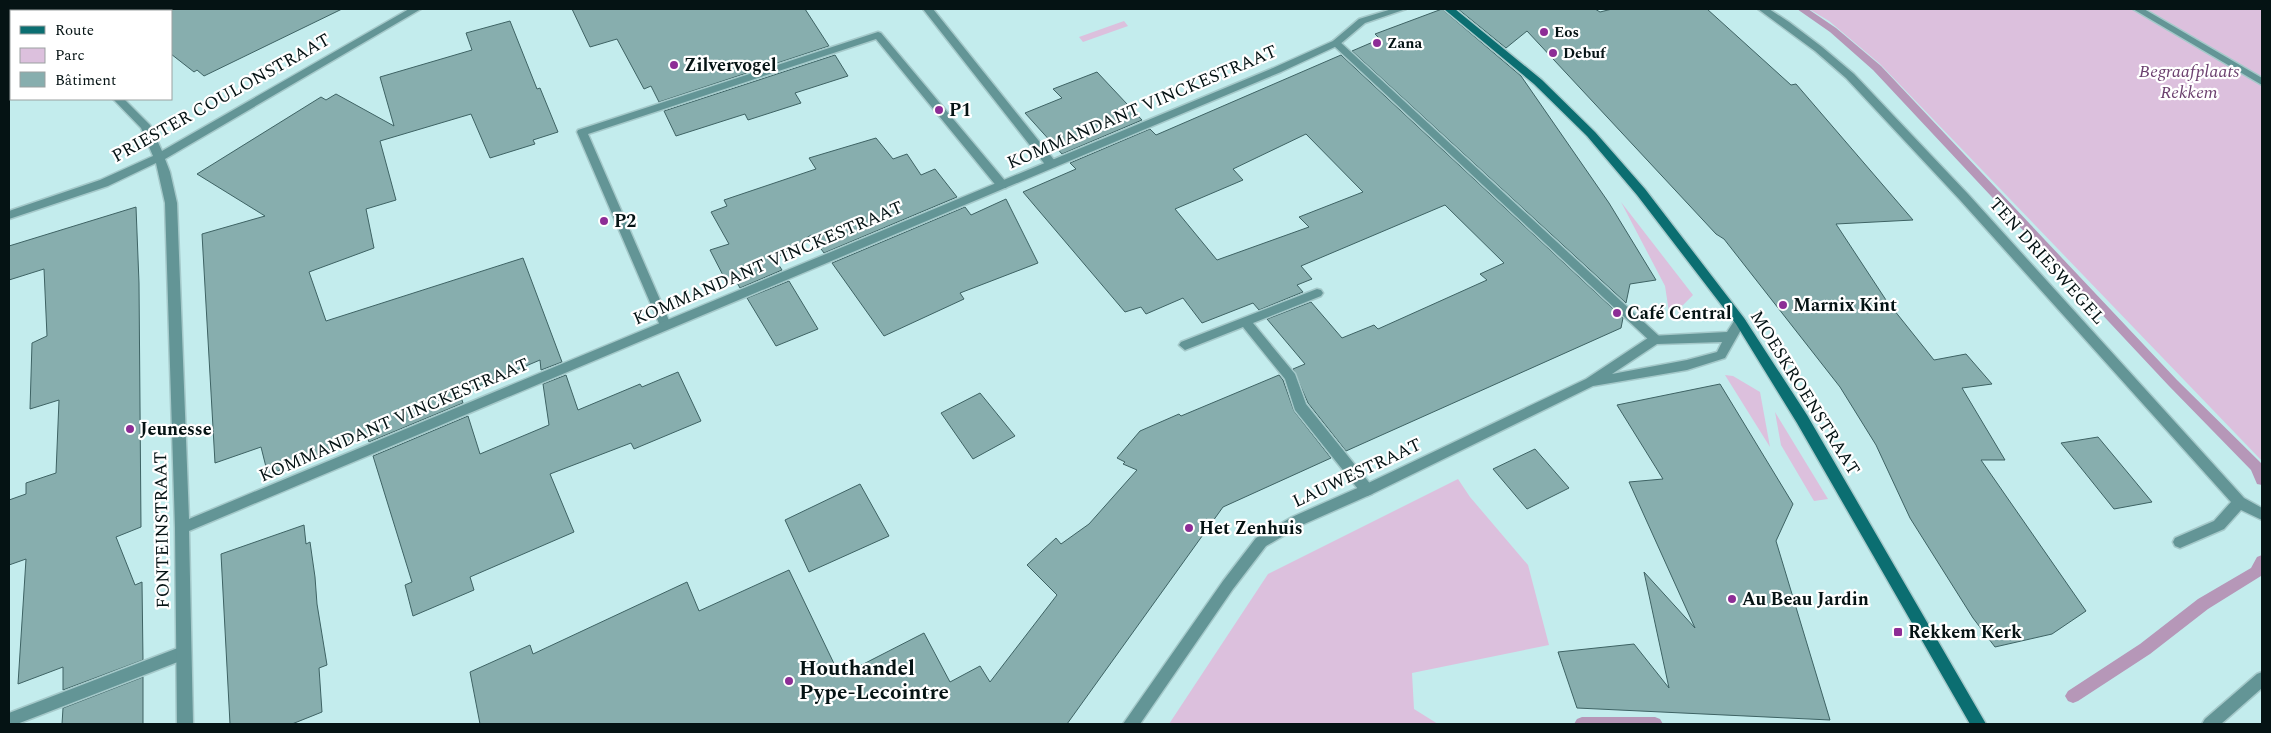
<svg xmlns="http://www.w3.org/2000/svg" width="2271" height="733" font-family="Spectral,serif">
  <rect width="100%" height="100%" fill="#c3eced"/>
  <g fill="#dcc0dd">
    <path d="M1809,9H2262V461L1880,64L1829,21Z"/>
    <path d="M1124,21L1128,26L1083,42L1079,37Z"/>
    <path d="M1621,202L1693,295L1683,305L1669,312L1665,286Z"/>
    <path d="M1725,375L1733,376L1760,392L1770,447Z"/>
    <path d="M1775,412L1828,499L1814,501L1781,445Z"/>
    <path d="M1458,479L1470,497L1528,565L1549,645L1412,673L1414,709L1438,724H1169L1268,574Z"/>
  </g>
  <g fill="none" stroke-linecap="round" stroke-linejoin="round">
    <g fill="#b697b8" fill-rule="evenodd">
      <path d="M1797,9H1808L1836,28L1881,66L2177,380L2261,463L2262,485L2257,484L2251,470L2169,386L1873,70L1830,32Z"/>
      <path d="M2262,555L2261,576L2208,609L2150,654L2078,701L2073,703L2068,701L2065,696L2068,691L2140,644L2198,599L2251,568L2257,557Z"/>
      <path d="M1582,717H1655L1660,719L1663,724H1574L1577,719Z"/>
    </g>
  </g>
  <g fill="#87aeae" stroke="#3e6364" fill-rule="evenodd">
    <path d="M171,9H342L204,76L197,70L194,72L171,54Z"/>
    <path d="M572,9H805L829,46L659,102L651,86L644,89L617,39L590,47Z"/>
    <path d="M1442,9L1521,76L1609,203L1656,280L1630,284L1626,303L1352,51L1380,39L1375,34Z"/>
    <path d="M1458,9H1595L1600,12L1612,9H1707L1791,85L1796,84L1913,220L1836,224L1886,300L1934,360L1966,354L1992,384L1962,388L2005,460H1981L2086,611L2052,634L1995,647L1973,618L1910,518L1876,445L1840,387L1724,239L1716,234L1527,31L1506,48Z"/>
    <path d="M510,21L537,89L540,88L558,132L533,140L535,144L490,158L471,114L380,141L396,200L366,209L374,248L309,272L326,321L523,258L562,362L541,370L540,360L460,394L463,403L369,442L366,434L268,475L261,447L215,463L202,234L265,216L197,174L321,97L326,100L336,94L394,126L380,77L472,50L466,33Z"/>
    <path d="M835,55L848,76L795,93L801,103L748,120L745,114L676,136L664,111Z"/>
    <path d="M1341,55L1623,318L1621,328L1346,451L1308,403L1293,369L1305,364L1267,319L1311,302L1342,338L1374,325L1378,329L1487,280L1480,274L1504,263L1445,205L1301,266L1312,279L1297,285L1303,292L1259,310L1253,303L1202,323L1183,298L1146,314L1141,307L1125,312L1023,192L1076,169L1070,163L1150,129L1156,135ZM1306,134L1363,192L1299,217L1309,227L1217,260L1175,209L1243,180L1233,169Z"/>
    <path d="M1097,72L1142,120L1062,154L1025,113L1062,98L1053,89Z"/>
    <path d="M876,138L893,159L907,154L921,175L935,169L957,197L824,253L811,235L775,259L782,270L740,288L735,279L727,283L710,250L729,244L711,212L727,206L724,200L816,169L809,158Z"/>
    <path d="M1006,199L1038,263L960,293L964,299L884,336L832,263L965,207L971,215Z"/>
    <path d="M136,207L139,283L141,527L116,537L135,585L142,582L143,660L63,690V667L18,684L26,559L9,565V500L26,494V483L56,473L59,400L30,409L32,343L47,336L44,269L9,280V246Z"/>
    <path d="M789,281L818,329L776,346L747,298Z"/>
    <path d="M678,372L701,421L634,449L631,443L550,474L574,532L470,577L474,590L413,616L405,585L412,582L373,456L468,416L480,454L549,425L543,384L566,375L578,410L640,384L642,387Z"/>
    <path d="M1279,375L1283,380L1294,411L1331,458L1223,507L1067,724H480L470,672L530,645L533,654L687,582L699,611L789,570L840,676L924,633L950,682L980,666L990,682L1057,595L1027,565L1056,538L1061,544L1089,524L1137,470L1123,464L1125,462L1117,458L1140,431L1179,414L1181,416Z"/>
    <path d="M1720,384L1793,504L1776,541L1830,720L1577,708L1558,652L1634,644L1669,688L1644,572L1695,628L1629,482L1663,479L1617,405Z"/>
    <path d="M980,393L1015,436L973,459L941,413Z"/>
    <path d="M2098,437L2128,473L2152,502L2114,509L2061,443Z"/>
    <path d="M1535,449L1569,488L1527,509L1493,469Z"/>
    <path d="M860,484L889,536L809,572L785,520Z"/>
    <path d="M304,525L306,544L310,542L315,577L317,604L327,665L319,668L322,712L292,724H230L221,554Z"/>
    <path d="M143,677V724H62L63,708Z"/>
  </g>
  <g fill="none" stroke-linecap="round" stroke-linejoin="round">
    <defs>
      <g id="service">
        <path d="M923,9H933L1055,161L1056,164L1055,167H1047Z"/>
        <path d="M1758,9H1769L1789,22L1822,47L1854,74L1968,194L2244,498L2262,508V520L2241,510L2224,529L2180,548L2175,546L2173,542L2175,538L2214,521L2231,502L1960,200L1846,78L1815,51Z"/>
        <path d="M2133,9H2144L2262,78V85Z"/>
        <path d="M878,32L881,33L1006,182L1007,185L1006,188H998L876,39L588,134L671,325L669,328H661L577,132L578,130Z"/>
        <path d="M1336,40L1339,41L1659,336L1661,339L1659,342H1651L1333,45V41Z"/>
        <path d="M1317,289L1321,290L1323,293L1321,296L1253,323L1295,374L1306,404L1372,486L1374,490L1372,494L1367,496L1362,494L1295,410L1285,379L1243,327L1185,350L1179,345L1181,342Z"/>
        <path d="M183,646L188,648L190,653L188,658L17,724H9V713Z"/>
      </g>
      <g id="minor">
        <path d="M25,9H36L38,11H27Z"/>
        <path d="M409,9H421L165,159L170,172L177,203L189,519L1273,68L1333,41L1359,19L1392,9H1406L1365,23L1339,45L1281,72L189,531L193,724H177L175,528L165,203L156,163L108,186L9,219V211L100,180L153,156L141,128L113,99H124L150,125L162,151Z"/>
        <path d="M2262,672V688L2221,724H2202L2205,719L2257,674Z"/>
      </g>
      <path id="tertiary" d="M1740,316L1746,321L1725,358L1687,370L1593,386L1372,494L1302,525L1266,546L1233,589L1140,724H1123L1223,581L1256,538L1292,517L1362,486L1586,379L1651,336L1727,332L1736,318ZM1722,342L1717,352L1687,360L1612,374L1657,344Z"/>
      <path id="secondary" d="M1444,9H1455L1542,80L1595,132L1645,189L1744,318L1807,415L1986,724H1970L1797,423L1736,324L1637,195L1587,136L1534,84Z"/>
    </defs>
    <use href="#service" stroke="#a5c9ca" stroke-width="3"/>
    <use href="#minor" stroke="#a5c9ca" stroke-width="3"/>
    <use href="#tertiary" stroke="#a5c9ca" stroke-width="3"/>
    <use href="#secondary" stroke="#a5c9ca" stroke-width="3"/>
    <use href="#service" fill="#639596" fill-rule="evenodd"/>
    <use href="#minor" fill="#639596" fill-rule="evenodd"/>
    <use href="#tertiary" fill="#639596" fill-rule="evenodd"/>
    <use href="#secondary" fill="#0b6e71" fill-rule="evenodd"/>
  </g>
  <g fill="#8d2d96" stroke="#fff" stroke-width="2">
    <circle cx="1544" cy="32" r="5"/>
    <circle cx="1377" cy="43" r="5"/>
    <circle cx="1553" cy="53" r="5"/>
    <circle cx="674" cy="65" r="5"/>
    <circle cx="939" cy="110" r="5"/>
    <circle cx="604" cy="221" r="5"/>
    <circle cx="1783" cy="305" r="5"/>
    <circle cx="1617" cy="313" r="5"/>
    <circle cx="130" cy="429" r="5"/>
    <circle cx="1189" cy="528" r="5"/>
    <circle cx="1732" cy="599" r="5"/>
    <rect x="1893" y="627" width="10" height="10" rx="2.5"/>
    <circle cx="789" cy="681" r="5"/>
  </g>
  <g text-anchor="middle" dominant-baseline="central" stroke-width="4.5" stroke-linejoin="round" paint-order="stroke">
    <g font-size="15" font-weight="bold" fill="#051314" stroke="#fff" text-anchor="start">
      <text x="1554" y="32">Eos</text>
      <text x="1387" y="43">Zana</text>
      <text x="1563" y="53">Debuf</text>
    </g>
    <g font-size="18" font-weight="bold" fill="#051314" stroke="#fff" text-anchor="start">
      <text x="684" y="65">Zilvervogel</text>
      <text x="949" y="110">P1</text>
      <text x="614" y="221">P2</text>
      <text x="1793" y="305">Marnix Kint</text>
      <text x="1627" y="313">Café Central</text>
      <text x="140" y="429">Jeunesse</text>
      <text x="1199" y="528">Het Zenhuis</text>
      <text x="1742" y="599">Au Beau Jardin</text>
      <text x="1908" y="632">Rekkem Kerk</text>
    </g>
    <g font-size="18" font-style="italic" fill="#6c416f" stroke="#fff">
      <text x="2189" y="71">Begraafplaats<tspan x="2189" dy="21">Rekkem</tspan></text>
    </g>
    <g font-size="18" fill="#051314" stroke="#fff">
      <text transform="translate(221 98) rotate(-29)">PRIESTER COULONSTRAAT</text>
      <text transform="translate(1142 107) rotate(-23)">KOMMANDANT VINCKESTRAAT</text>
      <text transform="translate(2047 261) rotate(48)">TEN DRIESWEGEL</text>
      <text transform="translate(768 263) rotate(-23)">KOMMANDANT VINCKESTRAAT</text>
      <text transform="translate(1805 393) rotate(58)">MOESKROENSTRAAT</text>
      <text transform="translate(394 420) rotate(-23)">KOMMANDANT VINCKESTRAAT</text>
      <text transform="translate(1357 473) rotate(-25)">LAUWESTRAAT</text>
      <text transform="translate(162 530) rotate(-91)">FONTEINSTRAAT</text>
    </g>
    <g font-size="21" font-weight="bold" fill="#051314" stroke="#fff" text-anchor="start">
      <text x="799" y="669">Houthandel<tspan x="799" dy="24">Pype-Lecointre</tspan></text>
    </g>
  </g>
  <rect width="2271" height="733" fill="none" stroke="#051314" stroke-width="20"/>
  <rect x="10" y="10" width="162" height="90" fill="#ffffff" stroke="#9ba1a1"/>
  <rect x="20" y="26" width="25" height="8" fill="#0b6e71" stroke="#9ba1a1"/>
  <text x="55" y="35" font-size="15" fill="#051314">Route</text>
  <rect x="20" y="48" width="25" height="15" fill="#dcc0dd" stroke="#9ba1a1"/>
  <text x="55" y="60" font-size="15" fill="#051314">Parc</text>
  <rect x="20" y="72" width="25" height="15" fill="#87aeae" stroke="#9ba1a1"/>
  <text x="55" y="85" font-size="15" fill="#051314">Bâtiment</text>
</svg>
